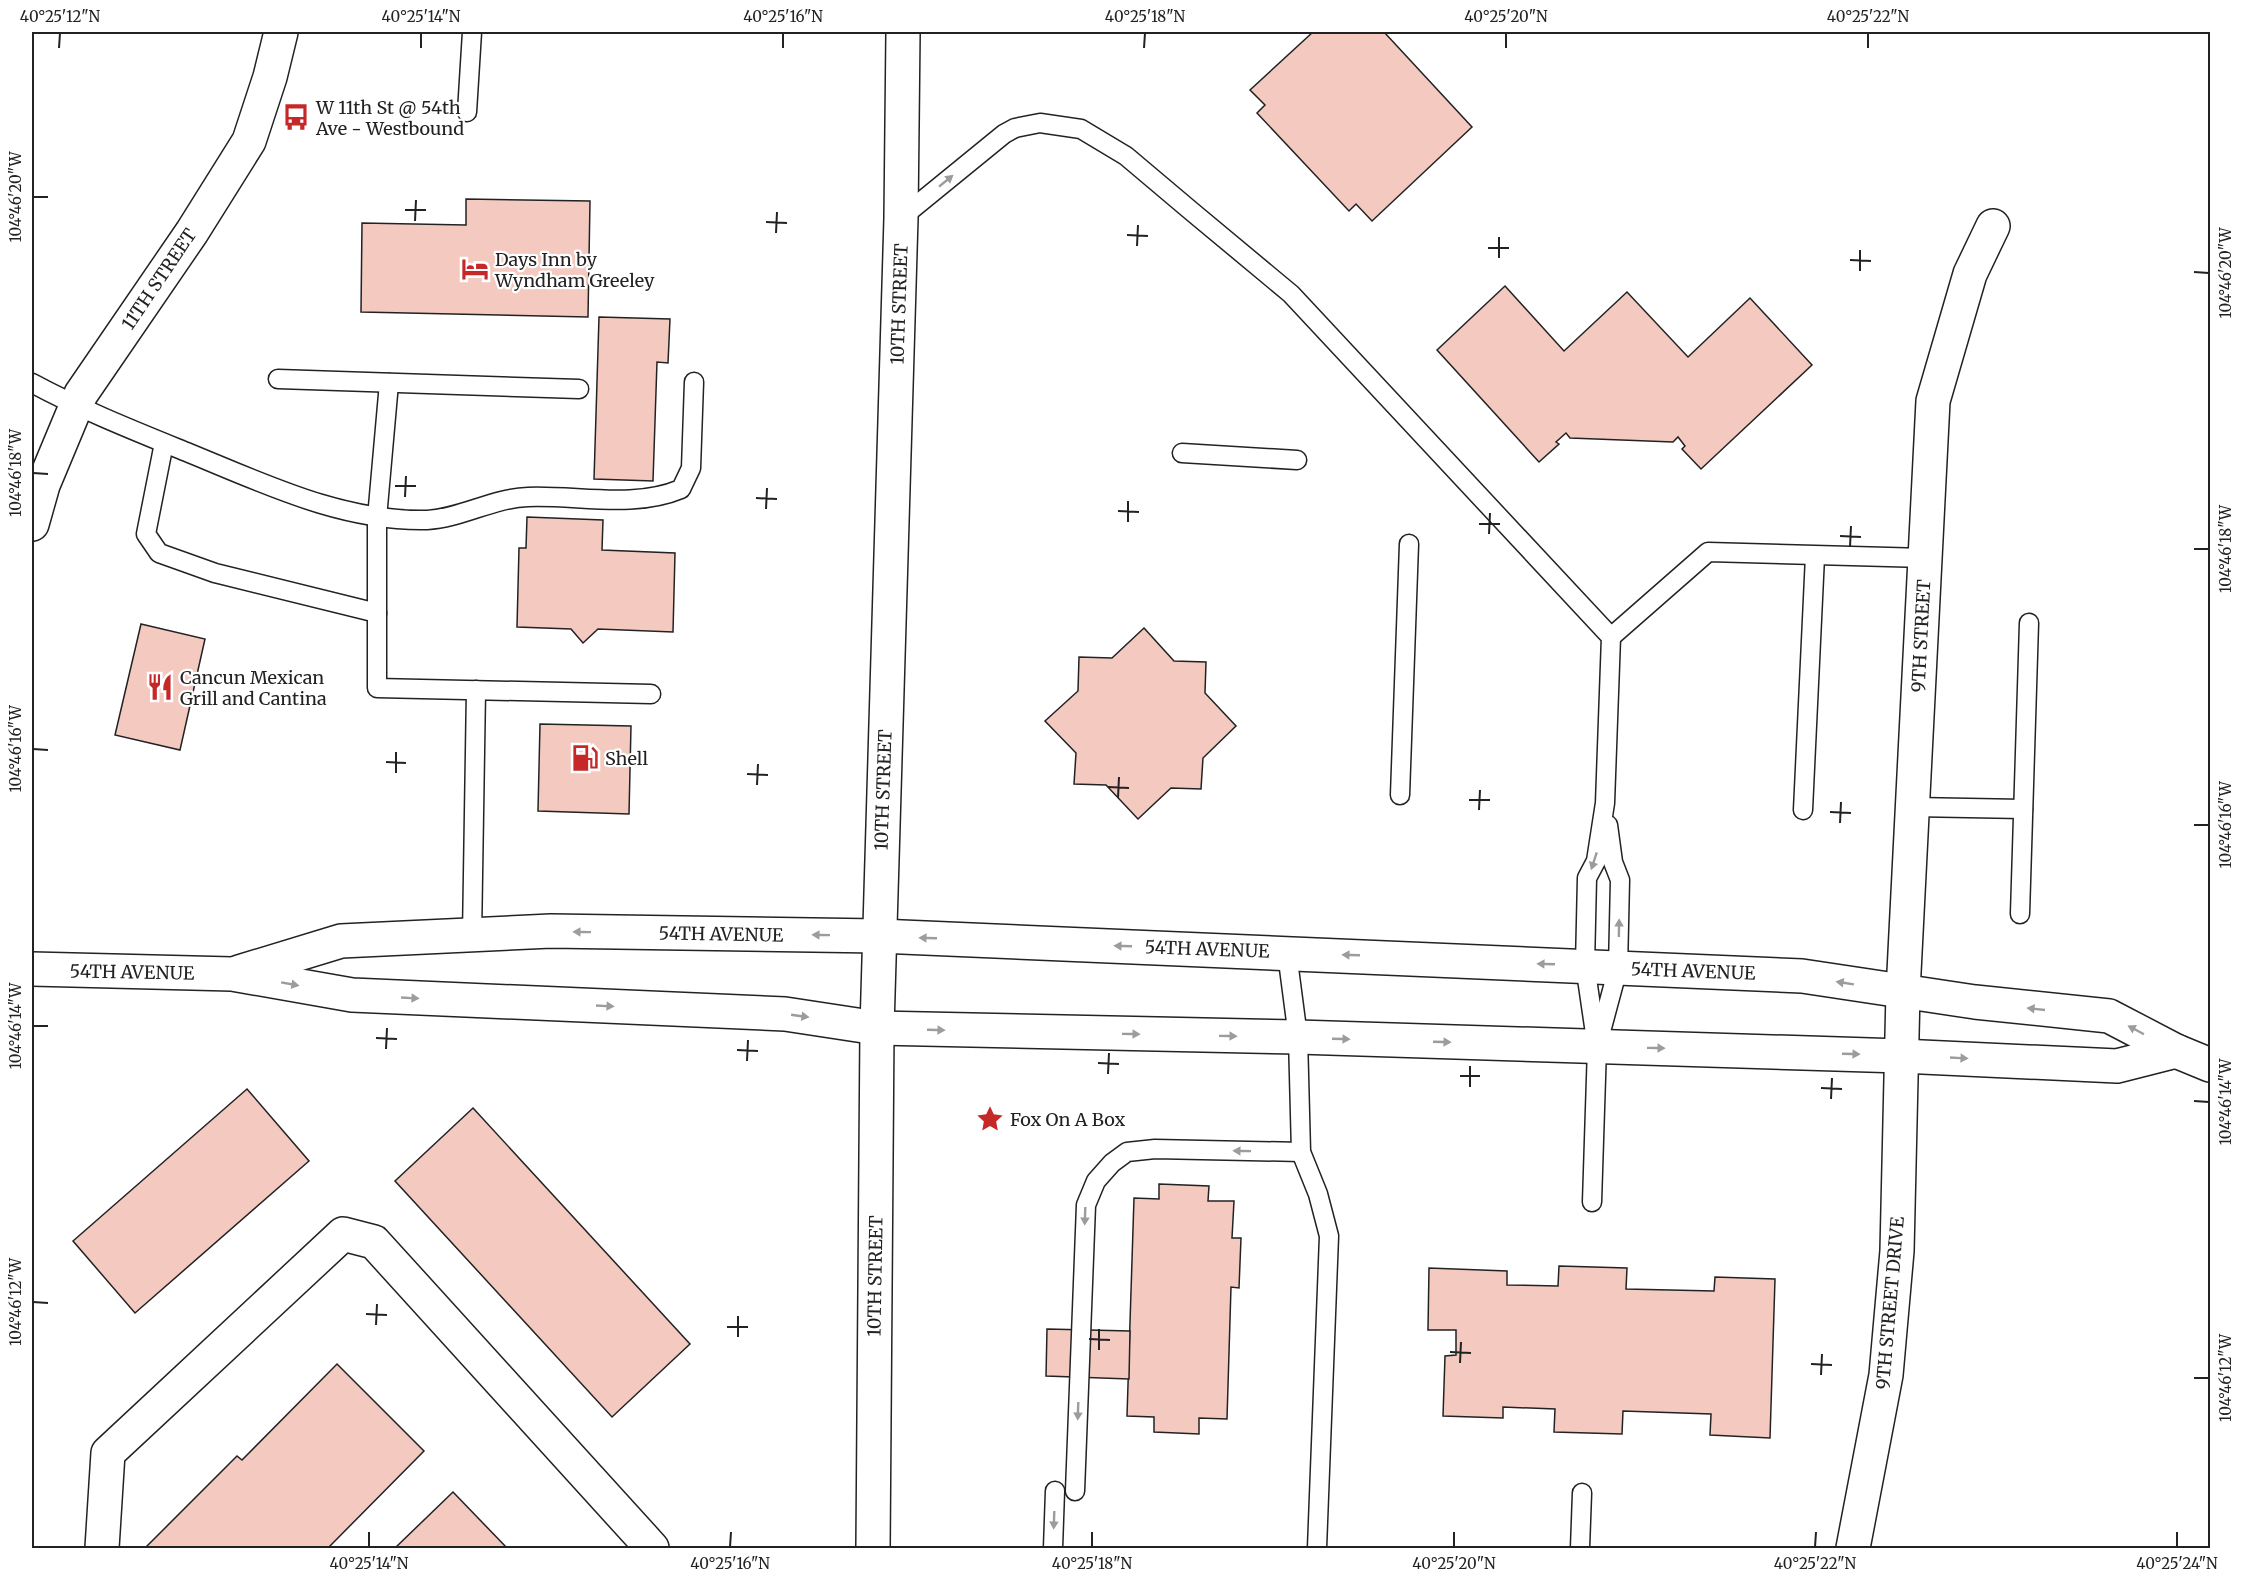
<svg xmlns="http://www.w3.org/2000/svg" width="2242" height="1580" font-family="Merriweather,serif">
  <rect width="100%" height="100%" fill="#fff"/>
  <g fill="#f3c9c0" stroke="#222" stroke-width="1.5">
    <path d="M1313,32H1384L1472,127L1372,221L1356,204L1349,211L1257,113L1265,105L1250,90Z"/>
    <path d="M466,199L590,201L588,317L361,312L362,223L466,225Z"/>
    <path d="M1505,286L1564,351L1627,292L1688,357L1750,298L1812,365L1701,469L1682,449L1685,446L1678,437L1673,442L1570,438L1566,433L1556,442L1559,444L1539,462L1437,350Z"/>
    <path d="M599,317L670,319L668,363L657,362L653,481L594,479Z"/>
    <path d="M527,517L603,520L602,550L675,553L673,632L598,629L583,643L571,629L517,627L519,548H526Z"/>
    <path d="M141,624L205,639L180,750L115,735Z"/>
    <path d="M1144,628L1174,661L1206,662L1205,693L1236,726L1203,758L1201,789L1171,788L1138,819L1106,785L1074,784L1076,753L1045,721L1078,691L1079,657L1112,658Z"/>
    <path d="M540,724L631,726L629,814L538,811Z"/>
    <path d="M247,1089L309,1161L135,1313L73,1241Z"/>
    <path d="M473,1108L690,1344L612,1417L395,1181Z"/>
    <path d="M1159,1184L1209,1186L1208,1201H1234L1232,1238H1241L1239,1288L1231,1287L1227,1419L1199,1418V1434L1154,1432V1417L1127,1416L1134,1198L1159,1199Z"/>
    <path d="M1559,1266L1627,1268L1626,1289L1714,1291L1715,1277L1775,1279L1770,1438L1710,1435L1711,1414L1623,1411L1622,1434L1554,1432L1555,1409L1503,1407V1418L1443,1416L1445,1356L1456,1355V1330H1428L1429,1268L1507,1271V1285L1558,1286Z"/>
    <path d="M1047,1329L1130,1331L1129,1379L1046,1376Z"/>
    <path d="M337,1364L424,1451L328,1548H145L237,1456L242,1460Z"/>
    <path d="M453,1492L507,1548H395Z"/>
  </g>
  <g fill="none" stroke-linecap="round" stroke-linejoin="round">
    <defs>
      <g id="service">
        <path d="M467,112L472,32"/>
        <path d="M901,218L1004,134L1015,128L1040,123L1081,129L1126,156L1190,210L1291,294L1611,637L1605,803L1596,861L1587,878L1585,965L1597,1047L1592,1202"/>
        <path d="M278,379L579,389"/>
        <path d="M32,383C82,410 135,431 189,453C265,484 343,522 427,520C462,518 493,498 528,497C578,495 633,509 681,489L691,468L694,382"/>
        <path d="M389,383L377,518V688L651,694"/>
        <path d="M164,443L146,534L159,553L215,573L377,613"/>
        <path d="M1182,453L1297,460"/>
        <path d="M1611,637L1708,552L1925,558"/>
        <path d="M1400,795L1409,544"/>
        <path d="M1913,807L2023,809"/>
        <path d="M1803,810L1815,556"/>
        <path d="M2020,914L2029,623"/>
        <path d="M472,937L476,690"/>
        <path d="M1287,953L1298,1037L1301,1152L1318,1194L1329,1236L1317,1548"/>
        <path d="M1599,1039L1618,968L1620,880L1613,862L1608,825"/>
        <path d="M1075,1491L1086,1205L1096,1181L1112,1163L1127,1152L1155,1149L1301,1152"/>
        <path d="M1053,1548L1055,1491"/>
        <path d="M1580,1548L1582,1493"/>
      </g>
      <g id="minor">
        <path d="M32,524L43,485L81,394L192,232L249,141L270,77L281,32"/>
        <path d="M32,969L232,974L352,995L785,1014L877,1028"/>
        <path d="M239,972L341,941L551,931L879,936"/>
        <path d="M102,1548L108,1453L343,1234L374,1242L652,1548"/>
        <path d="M1853,1548L1886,1375L1897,1251L1903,992L1933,401L1970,274L1993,226"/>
      </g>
      <g id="tertiary">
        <path d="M879,936L1802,976L1975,1002L2109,1016L2176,1051L2210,1065"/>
        <path d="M877,1028L1298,1037L1901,1056L2117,1066L2176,1051"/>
      </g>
      <path id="primary" d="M873,1548L877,1028L901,218L903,32"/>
    </defs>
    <use href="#service" stroke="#222" stroke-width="21"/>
    <use href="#minor" stroke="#222" stroke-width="36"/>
    <use href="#tertiary" stroke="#222" stroke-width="36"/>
    <use href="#primary" stroke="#222" stroke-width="36"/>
    <use href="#service" stroke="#fff" stroke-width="18"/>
    <use href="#minor" stroke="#fff" stroke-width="33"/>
    <use href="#tertiary" stroke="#fff" stroke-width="33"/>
    <use href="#primary" stroke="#fff" stroke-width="33"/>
  </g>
  <defs><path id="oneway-solid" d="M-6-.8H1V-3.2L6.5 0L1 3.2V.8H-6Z" transform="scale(1.5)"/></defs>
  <g fill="#9c9c9c">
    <use href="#oneway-solid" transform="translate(946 181) rotate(-39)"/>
    <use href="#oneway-solid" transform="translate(1594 861) rotate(108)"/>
    <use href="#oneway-solid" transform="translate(1619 928) rotate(-89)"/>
    <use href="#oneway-solid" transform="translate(582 932) rotate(-179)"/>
    <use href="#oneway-solid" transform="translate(821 935) rotate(-179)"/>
    <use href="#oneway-solid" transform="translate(928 938) rotate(-178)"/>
    <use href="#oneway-solid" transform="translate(1123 946) rotate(-178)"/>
    <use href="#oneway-solid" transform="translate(1351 955) rotate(-178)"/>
    <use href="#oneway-solid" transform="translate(1546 964) rotate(-178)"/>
    <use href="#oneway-solid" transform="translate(1845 983) rotate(-171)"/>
    <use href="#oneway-solid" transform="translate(290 984) rotate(10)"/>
    <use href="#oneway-solid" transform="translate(410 998) rotate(3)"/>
    <use href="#oneway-solid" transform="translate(605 1006) rotate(3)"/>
    <use href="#oneway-solid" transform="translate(2036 1009) rotate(-174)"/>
    <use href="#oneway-solid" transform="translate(800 1016) rotate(8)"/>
    <use href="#oneway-solid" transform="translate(936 1030) rotate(2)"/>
    <use href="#oneway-solid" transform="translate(2136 1030) rotate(-152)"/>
    <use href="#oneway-solid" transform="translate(1131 1034) rotate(1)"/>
    <use href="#oneway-solid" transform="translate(1228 1036) rotate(1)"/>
    <use href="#oneway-solid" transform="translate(1341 1039) rotate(2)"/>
    <use href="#oneway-solid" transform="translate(1442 1042) rotate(2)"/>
    <use href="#oneway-solid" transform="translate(1656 1048) rotate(1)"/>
    <use href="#oneway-solid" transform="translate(1851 1054) rotate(2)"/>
    <use href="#oneway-solid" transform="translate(1959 1058) rotate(3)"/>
    <use href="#oneway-solid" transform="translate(1242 1151) rotate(-179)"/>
    <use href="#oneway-solid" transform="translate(1085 1216) rotate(92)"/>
    <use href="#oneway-solid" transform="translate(1078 1411) rotate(92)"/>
    <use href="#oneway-solid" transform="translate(1054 1520) rotate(92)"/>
  </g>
  <path fill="none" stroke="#222" stroke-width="2" d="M59,48L60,33M421,48V33M783,48V33M1144,48L1145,33M1506,48V33M1868,48V33M33,197H48M405,210H426M415,221L416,200M766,222L787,223M776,233L777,212M1127,235L1148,236M1137,246L1138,225M1488,248H1509M1499,258V237M1850,260L1871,261M1860,271V250M2194,272L2209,273M33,473L48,474M395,486H416M405,497L406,476M756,498L777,499M766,509L767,488M1118,511L1139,512M1128,522V501M1479,524H1500M1489,534L1490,513M1840,536L1861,537M1850,547L1851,526M2194,549H2209M33,749L48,750M386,762L406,763M396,773V752M747,774L768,775M757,785L758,764M1108,787L1129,788M1118,798L1119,777M1469,800H1490M1479,810L1480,790M1830,812L1851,813M1840,823L1841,802M2194,825H2209M33,1026H48M376,1038L397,1039M386,1049L387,1028M737,1050L758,1051M747,1061L748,1040M1098,1063L1119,1064M1108,1074L1109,1053M1460,1076H1480M1470,1087V1066M1821,1088L1842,1089M1831,1099L1832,1078M2194,1101L2209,1102M33,1302L48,1303M366,1314L387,1315M376,1325L377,1304M727,1327H748M738,1337V1316M1089,1339L1110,1340M1099,1350V1329M1450,1352L1471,1353M1460,1363L1461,1342M1811,1364L1832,1365M1821,1375L1822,1354M2194,1378H2209M369,1547V1532M730,1547L731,1532M1092,1547V1532M1454,1547V1532M1815,1547L1816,1532M2177,1547V1532"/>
  <defs>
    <symbol id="bus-bare" viewBox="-9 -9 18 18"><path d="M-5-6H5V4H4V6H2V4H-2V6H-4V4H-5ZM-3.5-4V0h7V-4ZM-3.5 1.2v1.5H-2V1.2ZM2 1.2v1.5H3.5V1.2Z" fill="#c62828" stroke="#fff" stroke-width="2.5" paint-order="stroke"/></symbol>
    <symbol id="hotel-bare" viewBox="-9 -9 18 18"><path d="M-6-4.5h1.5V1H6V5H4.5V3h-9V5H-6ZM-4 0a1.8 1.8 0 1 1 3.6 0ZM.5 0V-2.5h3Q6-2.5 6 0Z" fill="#c62828" stroke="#fff" stroke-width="2.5" paint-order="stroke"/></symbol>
    <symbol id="restaurant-bare" viewBox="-9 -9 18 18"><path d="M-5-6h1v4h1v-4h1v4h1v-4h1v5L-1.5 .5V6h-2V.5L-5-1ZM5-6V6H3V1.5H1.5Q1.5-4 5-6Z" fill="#c62828" stroke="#fff" stroke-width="2.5" paint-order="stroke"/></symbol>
    <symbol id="fuel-bare" viewBox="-9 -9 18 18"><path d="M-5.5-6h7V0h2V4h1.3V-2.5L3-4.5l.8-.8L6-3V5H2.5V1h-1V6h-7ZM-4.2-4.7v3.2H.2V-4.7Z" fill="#c62828" stroke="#fff" stroke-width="2.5" paint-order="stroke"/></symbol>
    <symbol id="sight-bare" viewBox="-9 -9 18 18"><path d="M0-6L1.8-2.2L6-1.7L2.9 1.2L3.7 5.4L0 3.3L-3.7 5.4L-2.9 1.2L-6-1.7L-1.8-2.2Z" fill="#c62828" stroke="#fff" stroke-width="2.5" paint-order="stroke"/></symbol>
  </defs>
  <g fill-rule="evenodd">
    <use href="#bus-bare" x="277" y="98" width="38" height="38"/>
    <use href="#hotel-bare" x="456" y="250" width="38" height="38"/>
    <use href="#restaurant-bare" x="141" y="668" width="38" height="38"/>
    <use href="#fuel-bare" x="566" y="739" width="38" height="38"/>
    <use href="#sight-bare" x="971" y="1100" width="38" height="38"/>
  </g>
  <g text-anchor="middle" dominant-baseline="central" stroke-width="4.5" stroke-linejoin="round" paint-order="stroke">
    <g font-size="18" fill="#222" stroke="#fff" text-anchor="start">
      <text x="316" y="107">W 11th St @ 54th<tspan x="316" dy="21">Ave - Westbound</tspan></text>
      <text x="495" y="259">Days Inn by<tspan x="495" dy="21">Wyndham Greeley</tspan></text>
      <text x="180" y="677">Cancun Mexican<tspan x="180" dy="21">Grill and Cantina</tspan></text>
      <text x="605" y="758">Shell</text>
      <text x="1010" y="1119">Fox On A Box</text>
    </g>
    <g font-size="18" fill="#222" stroke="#fff">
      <text transform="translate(159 279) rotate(-56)">11TH STREET</text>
      <text transform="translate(899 304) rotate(-88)">10TH STREET</text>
      <text transform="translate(1921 636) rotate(-87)">9TH STREET</text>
      <text transform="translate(883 790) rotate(-88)">10TH STREET</text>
      <text transform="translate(721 934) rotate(1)">54TH AVENUE</text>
      <text transform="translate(1207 949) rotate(2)">54TH AVENUE</text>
      <text transform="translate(1693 971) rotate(2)">54TH AVENUE</text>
      <text transform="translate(132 972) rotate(1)">54TH AVENUE</text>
      <text transform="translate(875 1276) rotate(-89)">10TH STREET</text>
      <text transform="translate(1890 1303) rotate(-85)">9TH STREET DRIVE</text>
    </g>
  </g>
  <rect width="2242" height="1580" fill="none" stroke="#ffffff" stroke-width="66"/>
  <rect x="33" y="33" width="2176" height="1514" fill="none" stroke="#222" stroke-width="2"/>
  <g font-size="15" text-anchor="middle" fill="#222">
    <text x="60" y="22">40°25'12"N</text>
    <text x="421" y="22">40°25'14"N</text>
    <text x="783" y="22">40°25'16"N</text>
    <text x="1145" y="22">40°25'18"N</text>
    <text x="1506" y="22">40°25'20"N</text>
    <text x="1868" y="22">40°25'22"N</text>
    <text transform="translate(16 197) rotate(-90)" y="5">104°46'20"W</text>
    <text transform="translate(2226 273) rotate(-90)" y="5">104°46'20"W</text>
    <text transform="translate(16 473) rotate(-90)" y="5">104°46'18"W</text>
    <text transform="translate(2226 549) rotate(-90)" y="5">104°46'18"W</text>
    <text transform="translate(16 749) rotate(-90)" y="5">104°46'16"W</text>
    <text transform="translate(2226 825) rotate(-90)" y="5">104°46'16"W</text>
    <text transform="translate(16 1026) rotate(-90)" y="5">104°46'14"W</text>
    <text transform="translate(2226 1102) rotate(-90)" y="5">104°46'14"W</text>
    <text transform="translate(16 1302) rotate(-90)" y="5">104°46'12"W</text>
    <text transform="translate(2226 1378) rotate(-90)" y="5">104°46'12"W</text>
    <text x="369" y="1569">40°25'14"N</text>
    <text x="730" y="1569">40°25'16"N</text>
    <text x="1092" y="1569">40°25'18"N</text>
    <text x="1454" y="1569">40°25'20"N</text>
    <text x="1815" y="1569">40°25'22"N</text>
    <text x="2177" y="1569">40°25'24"N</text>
  </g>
</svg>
